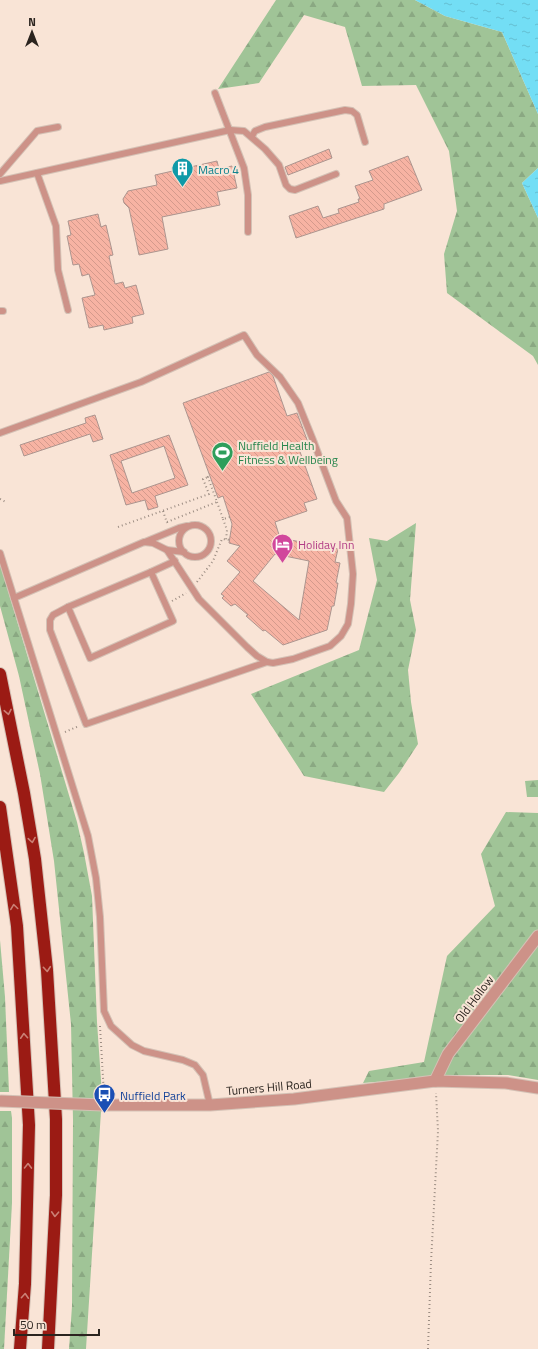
<svg xmlns="http://www.w3.org/2000/svg" width="538" height="1349" font-family="'Titillium Web',sans-serif">
  <defs>
    <pattern id="forest-firs" width="22" height="20" patternUnits="userSpaceOnUse"><rect width="22" height="20" fill="#a0c497"/><path d="M5 1l3.5 6h-7zM16 11l3.5 6h-7z" fill="#8aa882"/></pattern>
    <pattern id="water-ripples" width="26" height="14" patternUnits="userSpaceOnUse"><rect width="26" height="14" fill="#73def5"/><path d="M2 4q2-2 4 0t4 0M15 11q2-2 4 0t4 0" fill="none" stroke="#64bed2"/></pattern>
    <pattern id="building-back-hatch" width="6" height="6" patternUnits="userSpaceOnUse"><rect width="6" height="6" fill="#f7b3a3"/><path d="M-1 5l2 2M0 0l6 6M5-1l2 2" fill="none" stroke="#d49a8c"/></pattern>
  </defs>
  <rect width="100%" height="100%" fill="#f9e4d6"/>
  <g fill="url(#forest-firs)">
    <path d="M276,0H415L445,16L502,32L538,114V168L522,183L538,218V365L533,356L447,293L444,254L457,211L449,151L416,85L362,86L345,27L304,15L259,83L218,89Z"/>
    <path d="M416,523L410,600L416,630L408,670L411,702L418,744L399,773L384,792L304,776L251,694L359,650L377,580L369,538L387,541Z"/>
    <path d="M0,564L77,822L84,853L92,896L97,1022L102,1095L86,1349H69L72,1306L73,1120L71,1024L54,861L40,774L19,676L0,606Z"/>
    <path d="M538,780V797H527L525,781Z"/>
    <path d="M506,812L538,813V1080L508,1075H456L363,1083L369,1071L424,1062L447,956L495,906L481,854Z"/>
    <path d="M0,940L5,997L9,1092H0Z"/>
    <path d="M0,1111H11L12,1118V1203L4,1349H0Z"/>
  </g>
  <g fill="url(#water-ripples)">
    <path d="M415,0H538V114L502,32L445,16Z"/>
    <path d="M538,168V218L522,183Z"/>
  </g>
  <g fill="url(#building-back-hatch)" stroke="#ac958f" fill-rule="evenodd">
    <path d="M329,149L332,158L288,175L285,167Z"/>
    <path d="M408,156L422,190L384,204V209L296,238L289,216L318,206L323,218L339,213L338,209L359,202L358,199H360L355,186L373,180L369,171Z"/>
    <path d="M217,161L219,169L232,166L237,188L217,192L220,205L162,217L168,249L139,255L129,208L124,203L123,199L128,191L157,185L155,175Z"/>
    <path d="M98,214L101,227L106,225L113,255L109,256L115,284L123,282L125,288L136,285L144,314L132,317L133,323L104,330L103,325L89,328L82,298L95,295L89,274L82,276L79,264L73,265L67,236L71,235L68,221Z"/>
    <path d="M269,372L273,376L287,416L297,413L309,445L299,449L317,499L304,503L307,511L275,522L280,538L338,549L335,562L340,563L336,583H338L334,606H332L327,630L283,645L265,630L263,631L246,616L248,615L235,604L231,606L222,598L224,596L221,594L240,572L227,561L240,546L229,543L232,524L223,496L218,498L183,403ZM275,554L309,561L299,620L253,581Z"/>
    <path d="M95,415L103,439L93,442L90,434L24,456L20,445L86,423L85,418Z"/>
    <path d="M169,435L188,485L155,496L158,507L148,510L145,500L126,505L110,455ZM164,446L175,478L132,493L121,461Z"/>
  </g>
  <g fill="none" stroke-linecap="round" stroke-linejoin="round">
    <defs>
      <g id="service">
        <path d="M215,93L244,168L248,195V232"/>
        <path d="M252,136L255,131L265,127L345,110L352,111L357,115L365,142"/>
        <path d="M37,173L56,226L58,270L68,310"/>
        <path d="M0,174L37,131L58,127"/>
        <path d="M0,181L230,130L244,131L265,149L279,165L286,185L290,189L295,190L336,174"/>
        <path d="M0,311H3"/>
        <path d="M0,433L141,382L244,335L257,355L280,377L298,403L313,440L336,501L347,518L353,574L351,604L348,624L341,636L330,646L293,659L273,663L267,662L257,656L247,647L199,599L167,550"/>
        <circle cx="195" cy="541" r="16"/>
        <path d="M145,542L179,528L187,526"/>
        <path d="M0,553L88,836L96,878L100,917L104,1011L111,1026L132,1045L144,1051L183,1060L195,1065L203,1075L210,1105"/>
        <path d="M151,572L173,621L90,658L68,607Z"/>
        <path d="M151,572L175,561"/>
        <path d="M14,598L144,542L153,543L167,550L184,552"/>
        <path d="M68,607L53,615L50,620V630L86,724L267,662"/>
      </g>
      <path id="minor" d="M435,1081L448,1054L538,936"/>
      <path id="tertiary" d="M103,1105H210L294,1099L435,1081L506,1083L538,1088"/>
      <g id="motorway">
        <path d="M0,674L24,793L35,859L47,970L56,1119V1195L48,1349"/>
        <path d="M0,807L17,926L29,1125L25,1284L20,1349"/>
      </g>
    </defs>
    <use href="#service" stroke="#d4c1b5" stroke-width="8"/>
    <use href="#minor" stroke="#d4c1b5" stroke-width="13"/>
    <use href="#tertiary" stroke="#d4c1b5" stroke-width="13"/>
    <use href="#motorway" stroke="#d4c1b5" stroke-width="14"/>
    <g stroke="#9c8d83" stroke-width="2" stroke-dasharray="1 3" stroke-linecap="butt">
      <path d="M0,499L6,502"/>
      <path d="M217,502L223,519L230,517"/>
      <path d="M163,511L167,523"/>
      <path d="M223,519L227,530L226,540"/>
      <path d="M167,522L217,502L208,477L210,476"/>
      <path d="M118,527L209,494L203,479L208,477"/>
      <path d="M197,582L213,561L222,539L230,540"/>
      <path d="M172,601L186,593"/>
      <path d="M65,732L79,726"/>
      <path d="M100,1026L104,1095"/>
      <path d="M428,1349L431,1262L438,1131L436,1093"/>
    </g>
    <use href="#service" stroke="#cd9288" stroke-width="6"/>
    <use href="#minor" stroke="#cd9288" stroke-width="11"/>
    <use href="#tertiary" stroke="#cd9288" stroke-width="11"/>
    <use href="#motorway" stroke="#9b1b14" stroke-width="12"/>
    <defs>
      <path id="tertiary-bridge" d="M0,1101L103,1105"/>
    </defs>
    <use href="#tertiary-bridge" stroke="#d4c1b5" stroke-width="13" stroke-linecap="butt"/>
    <use href="#tertiary-bridge" stroke="#cd9288" stroke-width="11"/>
  </g>
  <defs><path id="oneway-chevron" d="M-2-3.5L2.5 0L-2 3.5" fill="none" stroke-width="1.6" stroke-linecap="round" stroke-linejoin="round"/></defs>
  <g stroke="#ca8075">
    <use href="#oneway-chevron" transform="translate(8 712) rotate(79)"/>
    <use href="#oneway-chevron" transform="translate(32 840) rotate(81)"/>
    <use href="#oneway-chevron" transform="translate(14 907) rotate(-98)"/>
    <use href="#oneway-chevron" transform="translate(47 969) rotate(85)"/>
    <use href="#oneway-chevron" transform="translate(24 1036) rotate(-94)"/>
    <use href="#oneway-chevron" transform="translate(28 1166) rotate(-89)"/>
    <use href="#oneway-chevron" transform="translate(55 1214) rotate(93)"/>
    <use href="#oneway-chevron" transform="translate(25 1296) rotate(-86)"/>
  </g>
  <defs>
    <symbol id="building-pin" viewBox="-11 -11 22 30"><path d="M0 17L-7.5 6A9.5 9.5 0 1 1 7.5 6Z" fill="#0f9aa8" stroke="#f9e4d6"/><path d="M-4-6H4V6H1V3H-1V6H-4ZM-2.5-4.3h1.7v1.8h-1.7ZM.8-4.3h1.7v1.8H.8ZM-2.5-1h1.7V.8h-1.7ZM.8-1h1.7V.8H.8Z" fill="#fff"/></symbol>
    <symbol id="stadium-pin" viewBox="-11 -11 22 30"><path d="M0 17L-7.5 6A9.5 9.5 0 1 1 7.5 6Z" fill="#2e9e5b" stroke="#f9e4d6"/><path d="M0-5a6.5 5 0 1 0 0 10a6.5 5 0 1 0 0-10ZM-3.5-1.8h7v3.6h-7Z" fill="#fff"/></symbol>
    <symbol id="hotel-pin" viewBox="-11 -11 22 30"><path d="M0 17L-7.5 6A9.5 9.5 0 1 1 7.5 6Z" fill="#d1479c" stroke="#f9e4d6"/><path d="M-6-4.5h1.5V1H6V5H4.5V3h-9V5H-6ZM-4 0a1.8 1.8 0 1 1 3.6 0ZM.5 0V-2.5h3Q6-2.5 6 0Z" fill="#fff"/></symbol>
    <symbol id="bus-pin" viewBox="-11 -11 22 30"><path d="M0 17L-7.5 6A9.5 9.5 0 1 1 7.5 6Z" fill="#1a4fb4" stroke="#f9e4d6"/><path d="M-5-6H5V4H4V6H2V4H-2V6H-4V4H-5ZM-3.5-4V0h7V-4ZM-3.5 1.2v1.5H-2V1.2ZM2 1.2v1.5H3.5V1.2Z" fill="#fff"/></symbol>
  </defs>
  <g fill-rule="evenodd">
    <use href="#building-pin" x="170" y="156" width="25" height="34"/>
    <use href="#stadium-pin" x="210" y="440" width="25" height="34"/>
    <use href="#hotel-pin" x="270" y="532" width="25" height="34"/>
    <use href="#bus-pin" x="92" y="1082" width="25" height="34"/>
  </g>
  <g text-anchor="middle" dominant-baseline="central" stroke-width="4" stroke-linejoin="round" paint-order="stroke">
    <g font-size="12" fill="#0d838f" stroke="#f9e4d6" text-anchor="start">
      <text x="198" y="169">Macro 4</text>
    </g>
    <g font-size="12" fill="#27864d" stroke="#f9e4d6" text-anchor="start">
      <text x="238" y="445">Nuffield Health<tspan x="238" dy="14">Fitness &amp; Wellbeing</tspan></text>
    </g>
    <g font-size="12" fill="#b23c85" stroke="#f9e4d6" text-anchor="start">
      <text x="298" y="544">Holiday Inn</text>
    </g>
    <g font-size="12" fill="#2b241f" stroke="#f9e4d6">
      <text transform="translate(474 999) rotate(-53)">Old Hollow</text>
      <text transform="translate(269 1087) rotate(-5)">Turners Hill Road</text>
    </g>
    <g font-size="12" fill="#164399" stroke="#f9e4d6" text-anchor="start">
      <text x="120" y="1095">Nuffield Park</text>
    </g>
  </g>
  <g transform="translate(32 32)" stroke="#f9e4d6" stroke-width="3" paint-order="stroke">
  <path d="M0-3L7 15L0 10L-7 15Z" fill="#2b241f"/>
  <text y="-6" font-size="11" font-weight="bold" text-anchor="middle" fill="#2b241f">N</text>
  </g>
  <path d="M14 1329v6h85v-6" fill="none" stroke="#2b241f" stroke-width="2"/>
  <text x="20" y="1329" font-size="12" fill="#2b241f" stroke="#f9e4d6" stroke-width="3" paint-order="stroke">50 m</text>
</svg>
